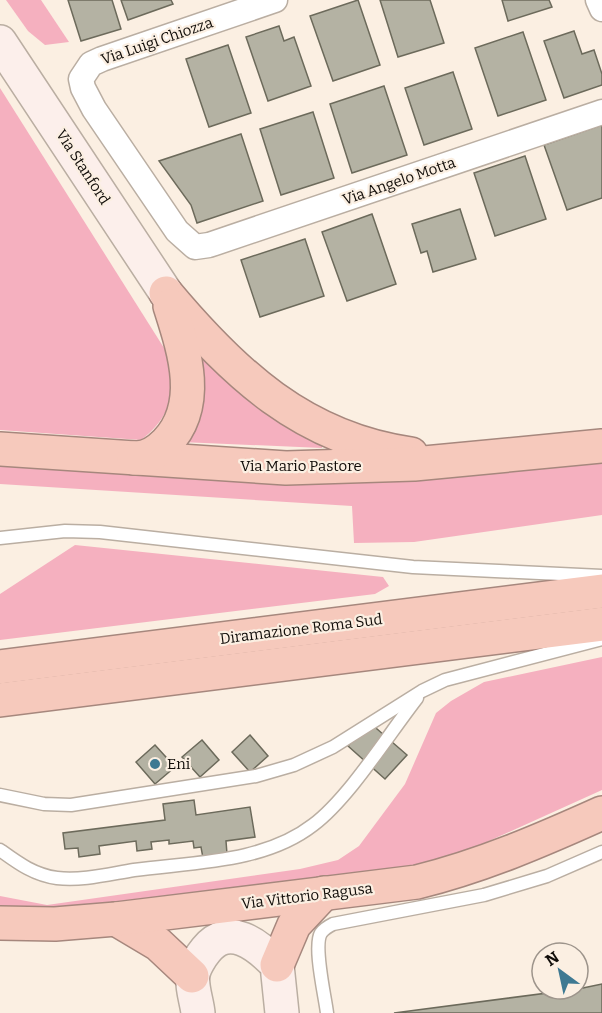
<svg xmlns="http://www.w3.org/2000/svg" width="602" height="1013" font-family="Bitter,serif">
  <rect width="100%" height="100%" fill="#fbefe2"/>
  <g fill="#f5b0bf">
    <path d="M6,0H41L69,42L45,45L28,31Z"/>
    <path d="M0,88L171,359C175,395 170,418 141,440L0,430Z"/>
    <path d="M198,352L323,443L322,448L181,442Z"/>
    <path d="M602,460V515L414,542L354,543L352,506L0,484V464Z"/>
    <path d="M75,545L383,577L389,586L375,594L0,640V594Z"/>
    <path d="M602,657V790L480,845L419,866L51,912L0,910V896L47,905L300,869L338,860L359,846L405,784L436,713L451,701L484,682Z"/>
  </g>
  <g fill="#b4b2a3" stroke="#6c6a5b" stroke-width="1.5">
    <path d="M68,0H112L121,29L81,41Z"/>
    <path d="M121,0H171L173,4L128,20Z"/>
    <path d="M358,0L380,65L333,81L310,16Z"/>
    <path d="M380,0H430L444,43L398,57Z"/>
    <path d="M502,0H549L552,7L508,21Z"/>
    <path d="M279,26L284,41L294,37L311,86L268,101L246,37Z"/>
    <path d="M574,31L582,54L594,50L602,74V85L564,98L544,41Z"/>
    <path d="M523,32L546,100L498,116L475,48Z"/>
    <path d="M228,45L251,113L209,127L186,59Z"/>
    <path d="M453,72L472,129L424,145L405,88Z"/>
    <path d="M384,86L407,155L352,173L330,104Z"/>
    <path d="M313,112L334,178L281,195L260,129Z"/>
    <path d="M602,125V198L567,210L544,145Z"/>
    <path d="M241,134L263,201L197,223L191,205L159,161Z"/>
    <path d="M525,156L546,219L495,236L474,173Z"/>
    <path d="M460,209L476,259L433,272L427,251L421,253L412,224Z"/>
    <path d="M372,214L396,284L347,301L322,232Z"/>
    <path d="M305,239L324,296L260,317L241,260Z"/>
    <path d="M369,722L407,755L385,779L348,746Z"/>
    <path d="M250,735L268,756L250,772L232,752Z"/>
    <path d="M202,740L219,760L200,777L182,757Z"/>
    <path d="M155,745L175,767L155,784L136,762Z"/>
    <path d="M194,800L196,815L250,807L255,837L226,841L227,854L203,858L201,847L194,848L193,841L169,844V840L151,842L152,849L137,851L136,841L99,846L100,854L79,857L78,848L65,849L63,833L165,820L163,804Z"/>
    <path d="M602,984V1013H394L578,989Z"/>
  </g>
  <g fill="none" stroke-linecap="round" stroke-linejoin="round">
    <defs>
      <g id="lane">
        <path d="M0,538L65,531L100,532L413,567L602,576"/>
        <path d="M0,795L44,804L71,805L256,776L294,765L333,747L422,691L445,680L602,639"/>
        <path d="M0,850C18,863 34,875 57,878C82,881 109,874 134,870C193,862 264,863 313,825C349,798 388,735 417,698"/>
        <path d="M327,1013C325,996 313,946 321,933C324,929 329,926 333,924L484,895L547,876L602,852"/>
      </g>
      <g id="street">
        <path d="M275,0L102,59L91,64L81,79L83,88L94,109L177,231L195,247L209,245L602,112"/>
        <path d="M598,0L602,9"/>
      </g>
      <g id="secondary">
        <path d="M0,42L166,293"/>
        <path d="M198,1013C197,1002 191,986 193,975C194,967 201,956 206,950C229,922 257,944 277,965L282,1013"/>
      </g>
      <g id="highway">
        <path d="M166,293C233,373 303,439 411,454"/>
        <path d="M0,449L286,468L414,464L602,446"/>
        <path d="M134,458C146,459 158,451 166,443C203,405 184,350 170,306"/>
        <path d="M0,667L602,591"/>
        <path d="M0,700L602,624"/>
        <path d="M116,919L158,944L192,976"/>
        <path d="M0,923L55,924L116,919L417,882C482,866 542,840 602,813"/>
        <path d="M277,965L294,925L324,893"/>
      </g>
    </defs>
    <use href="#lane" stroke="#baaea2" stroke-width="15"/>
    <use href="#street" stroke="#baaea2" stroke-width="27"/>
    <use href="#secondary" stroke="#baaea2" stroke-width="36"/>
    <use href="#highway" stroke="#a6877d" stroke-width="36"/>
    <use href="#lane" stroke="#fff" stroke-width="12"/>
    <use href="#street" stroke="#fff" stroke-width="24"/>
    <use href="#secondary" stroke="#fcefeb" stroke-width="33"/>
    <use href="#highway" stroke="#f6c9bc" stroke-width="33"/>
  </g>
  <circle fill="#3e7992" stroke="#fbefe2" stroke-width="2" cx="155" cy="764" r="6"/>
  <g text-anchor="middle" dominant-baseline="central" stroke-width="4.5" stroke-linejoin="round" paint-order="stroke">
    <g font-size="15" fill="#100c08" stroke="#fbefe2">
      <text transform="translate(157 41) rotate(-19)">Via Luigi Chiozza</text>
      <text transform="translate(83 167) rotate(57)">Via Stanford</text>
      <text transform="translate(399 181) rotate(-19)">Via Angelo Motta</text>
      <text x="301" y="466">Via Mario Pastore</text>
      <text transform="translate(301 629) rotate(-7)">Diramazione Roma Sud</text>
      <text transform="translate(307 896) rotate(-7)">Via Vittorio Ragusa</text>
    </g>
    <g font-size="15" fill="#100c08" stroke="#fbefe2" text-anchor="start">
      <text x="167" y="764">Eni</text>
    </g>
  </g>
  <g transform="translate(560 971) rotate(327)"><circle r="28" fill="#fbefe2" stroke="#9d948b" stroke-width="1.5"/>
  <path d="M0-4.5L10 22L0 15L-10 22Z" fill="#3e7992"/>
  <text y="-9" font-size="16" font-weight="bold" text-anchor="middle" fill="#100c08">N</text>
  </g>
</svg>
